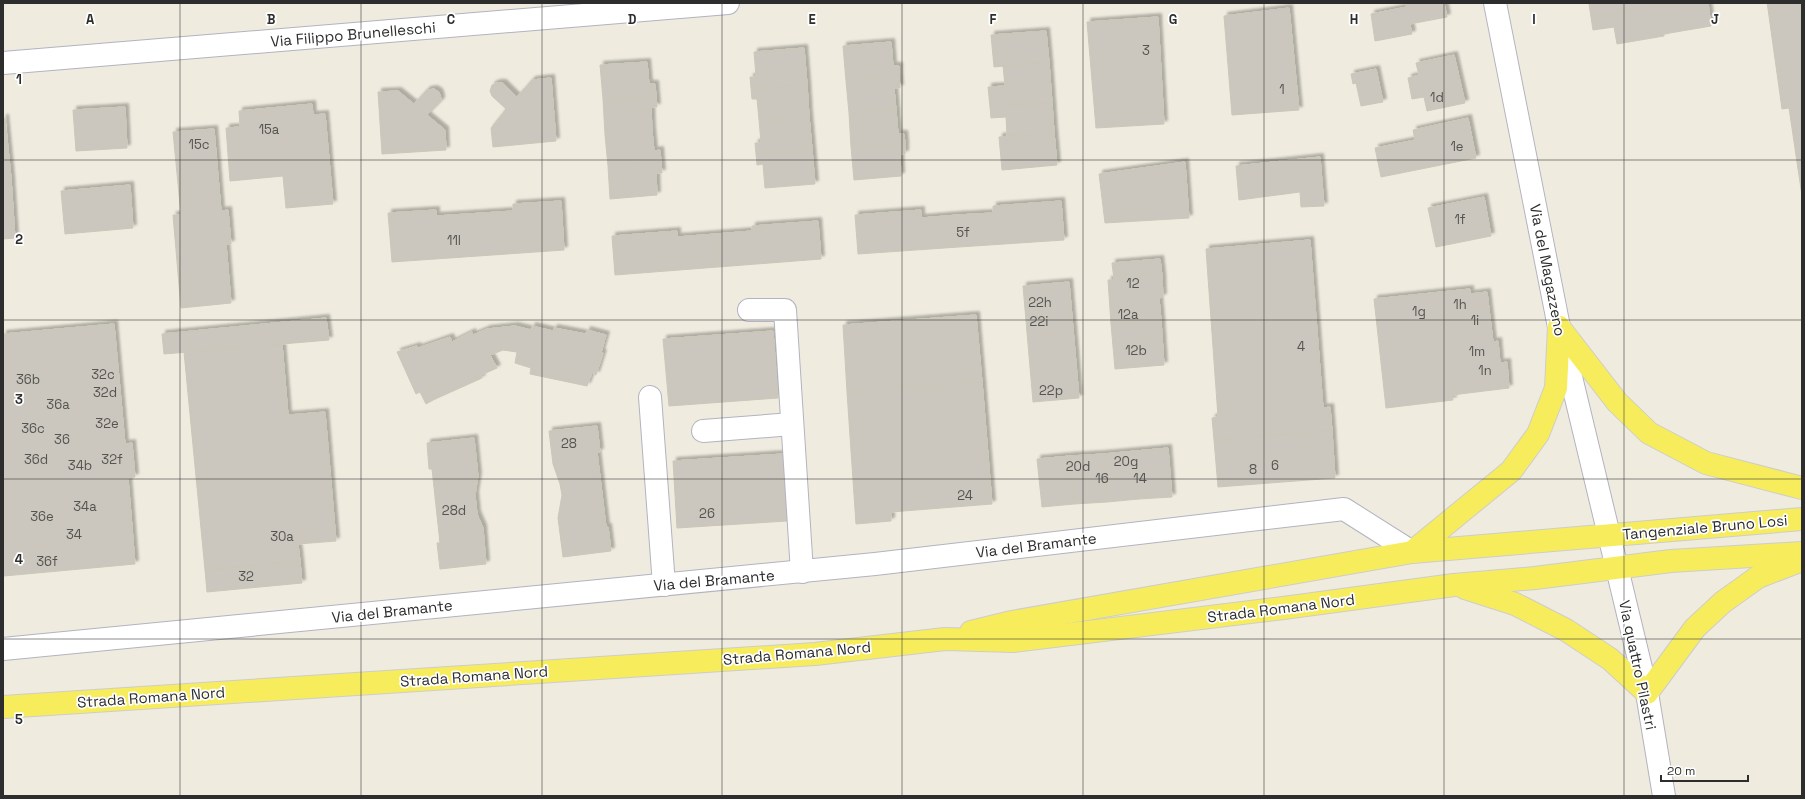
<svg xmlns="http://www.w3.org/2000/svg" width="1805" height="799" font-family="'Space Grotesk',sans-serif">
  <defs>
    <filter id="shadow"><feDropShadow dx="3.5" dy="-3.5" stdDeviation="1" flood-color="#0004"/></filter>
  </defs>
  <rect width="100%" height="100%" fill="#efebdf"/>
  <g fill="#cbc7be" stroke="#cbc7b8" filter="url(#shadow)">
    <path d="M1406,3H1444L1447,17L1410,24L1412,34L1375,41L1371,14L1407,7Z"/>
    <path d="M1596,3H1680L1591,17L1589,4Z"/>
    <path d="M1680,3H1708L1711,26L1664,34V36L1617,44L1614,27L1593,30L1591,17Z"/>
    <path d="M1767,3H1802V4L1768,9Z"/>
    <path d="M1802,4V196L1789,108L1782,109L1768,9Z"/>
    <path d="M1289,8L1299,110L1232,115L1224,16Z"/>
    <path d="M1158,17L1164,124L1096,128L1087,22Z"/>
    <path d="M1046,31L1049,62L994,67L991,35Z"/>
    <path d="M891,42L893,66H899V76L846,81L843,46Z"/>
    <path d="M804,48L807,84L751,88L750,77H756L754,52Z"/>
    <path d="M1454,55L1465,103L1427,111L1424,97L1412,99L1408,78L1419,75L1416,63Z"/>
    <path d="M647,62L649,84H655L656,96L603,99L600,65Z"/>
    <path d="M1049,62L1052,103L990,107L988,87L1005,86L1003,66Z"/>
    <path d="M1376,69L1383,102L1361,106L1356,83L1353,84L1351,74Z"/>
    <path d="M899,76L900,88H894L896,110L849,113L846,81Z"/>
    <path d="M551,78L556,141L493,147L491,128L506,109L492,96L490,91L492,85L497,83H503L517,97L532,80Z"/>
    <path d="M807,84L809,116L759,120L757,99H752L751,88Z"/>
    <path d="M434,89L439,92L441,98V101L427,115L445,130L446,150L382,154L378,92L398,91L414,104L427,90Z"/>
    <path d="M656,96L657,107H651L652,131L605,135L603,99Z"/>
    <path d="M1052,103L1054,132L1007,136L1006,117L991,118L990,107Z"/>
    <path d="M312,104L313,115L325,114L333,204L286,208L283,176L230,181L226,128L240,127L239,111Z"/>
    <path d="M125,107L127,148L76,151L73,110Z"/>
    <path d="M896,110L898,134H904L905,143L851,147L849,113Z"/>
    <path d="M809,116L812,149L756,154L755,143H761L759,120Z"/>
    <path d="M3,118H5L11,178L3,179Z"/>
    <path d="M1468,118L1476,158L1381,177L1375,148L1415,140L1413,130Z"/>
    <path d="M214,129L221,211L228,210L231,244H226L231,303L181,308L173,215H181L173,132Z"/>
    <path d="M652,131L654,151L660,150L661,162L608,166L605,135Z"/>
    <path d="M1054,132L1057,165L1002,170L999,137Z"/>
    <path d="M905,143V154H900L901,176L854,180L851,147Z"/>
    <path d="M812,149L815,184L765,188L763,164L757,165L756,154Z"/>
    <path d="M1320,157L1324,206L1301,207L1300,192L1239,200L1236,166Z"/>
    <path d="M661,162L662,173H656L657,195L610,199L608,166Z"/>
    <path d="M1185,162L1189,218L1105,223L1099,174Z"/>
    <path d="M11,178L15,238L3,239V179Z"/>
    <path d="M130,185L133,228L65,234L61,191Z"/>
    <path d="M1484,197L1491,236L1436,247L1428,208Z"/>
    <path d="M561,201L564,250L392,262L388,213L436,210V216L513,211V204Z"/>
    <path d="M1061,201L1064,240L959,247L957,215L993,213V206Z"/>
    <path d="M921,210V218L957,215L959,247L858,254L855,215Z"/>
    <path d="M818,221L821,259L718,267L715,234L752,231V226Z"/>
    <path d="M677,231V237L715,234L718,267L615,275L612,236Z"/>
    <path d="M1310,240L1323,408L1330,407L1332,431L1214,440L1212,418L1218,417L1206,249Z"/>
    <path d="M1160,259L1162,276L1114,280L1112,263Z"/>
    <path d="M1162,276L1163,297L1159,298L1161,320L1111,324L1108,280Z"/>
    <path d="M1069,282L1079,398L1033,402L1023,286Z"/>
    <path d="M1470,289V294L1487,292L1493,342L1498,341L1500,363L1507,362L1509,388L1452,395L1453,400L1386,408L1374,299Z"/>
    <path d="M976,315L982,382L847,392L843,325Z"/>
    <path d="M326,318L329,340L164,354L162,334Z"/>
    <path d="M1161,320L1164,365L1115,369L1111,324Z"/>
    <path d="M114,324L125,444L132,443L135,477L128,478L135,564L4,576L3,334Z"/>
    <path d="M515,326L531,330L532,326L553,331L554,328L586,334L587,330L606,335L601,353H603L596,375L592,373L587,386L530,374L531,368L515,363L517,352L503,350L490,355L497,368L481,375L482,378L433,400L422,375L429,371L418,348L450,337L452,342L472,332L473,335L487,329Z"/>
    <path d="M773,331L778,398L669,406L663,339Z"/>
    <path d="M282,344L288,415L325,412L336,541L298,544L300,561L205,570L184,352Z"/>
    <path d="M417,346L429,371L422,375L433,400L426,404L420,392L416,394L397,352Z"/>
    <path d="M982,382L992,504L891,512V521L856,524L847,392Z"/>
    <path d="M597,426L600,452H597L606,527H608L611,551L563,557L558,518L562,495L560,484L553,464L549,431Z"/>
    <path d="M1332,431L1335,478L1218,487L1214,440Z"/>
    <path d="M474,438L478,476L475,495L477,514L483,528L486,564L440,569L437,543H440L432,469H429L427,443Z"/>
    <path d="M1168,448L1172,497L1139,499L1135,451Z"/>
    <path d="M1135,451L1139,499L1107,502L1103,454Z"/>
    <path d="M783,454L787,521L677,528L673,461Z"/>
    <path d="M1103,454L1107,502L1074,504L1070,456Z"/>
    <path d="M1070,456L1074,504L1042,507L1037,459Z"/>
    <path d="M300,561L302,583L207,592L205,570Z"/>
  </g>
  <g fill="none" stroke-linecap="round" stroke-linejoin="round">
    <defs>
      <g id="street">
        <path d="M3,63L728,3"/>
        <path d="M749,310H785L802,572"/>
        <path d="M650,397L664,585"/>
        <path d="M703,431L792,424"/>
        <path d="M1609,535L1647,693L1664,796"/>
        <path d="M3,649L875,564L1344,509L1412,552"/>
      </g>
      <path id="secondary" d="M1495,3L1559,327L1609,535"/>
      <g id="primary">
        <path d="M1559,327L1617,402L1649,433L1706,463L1802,488"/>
        <path d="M1412,552L1511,471L1538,434L1556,388L1559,327"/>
        <path d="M1465,588L1515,604L1566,630L1610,659L1647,693L1695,628L1723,602L1758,577L1802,560"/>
        <path d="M971,632L1012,622L1412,552L1802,519"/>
        <path d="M3,707L815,654L945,639L1014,641L1291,607L1454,585L1535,578L1671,561L1802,553"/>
      </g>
    </defs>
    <use href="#street" stroke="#b3b3c1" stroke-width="24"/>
    <use href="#secondary" stroke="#b3b3c1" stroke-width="24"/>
    <use href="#primary" stroke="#cdcdcd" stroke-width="24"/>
    <use href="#street" stroke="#fff" stroke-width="22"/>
    <use href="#secondary" stroke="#fff" stroke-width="22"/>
    <use href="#primary" stroke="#f7ed5c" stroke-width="22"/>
  </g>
  <path fill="none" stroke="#2d2d2d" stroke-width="1" stroke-opacity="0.55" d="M180,3V796M361,3V796M542,3V796M722,3V796M902,3V796M1083,3V796M1264,3V796M1444,3V796M1624,3V796M3,160H1802M3,320H1802M3,479H1802M3,639H1802"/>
  <g text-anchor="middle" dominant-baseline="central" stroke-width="3.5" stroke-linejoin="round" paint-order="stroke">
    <g font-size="13" fill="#545451">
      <text x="1146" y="50">3</text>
      <text x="1282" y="89">1</text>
      <text x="1437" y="97">1d</text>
      <text x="269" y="129">15a</text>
      <text x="199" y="144">15c</text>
      <text x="1457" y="146">1e</text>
      <text x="1460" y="219">1f</text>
      <text x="963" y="232">5f</text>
      <text x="454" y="240">11l</text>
      <text x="1133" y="283">12</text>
      <text x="1040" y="302">22h</text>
      <text x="1460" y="304">1h</text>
      <text x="1419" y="311">1g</text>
      <text x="1128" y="314">12a</text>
      <text x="1475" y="320">1i</text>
      <text x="1039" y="321">22i</text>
      <text x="1301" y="346">4</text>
      <text x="1136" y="350">12b</text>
      <text x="1477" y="351">1m</text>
      <text x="1485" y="370">1n</text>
      <text x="103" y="374">32c</text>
      <text x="28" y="379">36b</text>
      <text x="1051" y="390">22p</text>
      <text x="105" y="392">32d</text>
      <text x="58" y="404">36a</text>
      <text x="107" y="423">32e</text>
      <text x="33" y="428">36c</text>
      <text x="62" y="439">36</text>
      <text x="569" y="443">28</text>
      <text x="36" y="459">36d</text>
      <text x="112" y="459">32f</text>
      <text x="1126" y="461">20g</text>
      <text x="80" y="465">34b</text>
      <text x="1275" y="465">6</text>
      <text x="1078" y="466">20d</text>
      <text x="1253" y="469">8</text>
      <text x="1102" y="478">16</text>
      <text x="1140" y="478">14</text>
      <text x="965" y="495">24</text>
      <text x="85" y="506">34a</text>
      <text x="454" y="510">28d</text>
      <text x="707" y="513">26</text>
      <text x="42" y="516">36e</text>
      <text x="74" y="534">34</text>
      <text x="282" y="536">30a</text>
      <text x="47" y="561">36f</text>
      <text x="246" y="576">32</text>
    </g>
    <g font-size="15" fill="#2d2d2d" stroke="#fff">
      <text transform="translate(353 34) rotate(-5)">Via Filippo Brunelleschi</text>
      <text transform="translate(1548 270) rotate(79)">Via del Magazzeno</text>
      <text transform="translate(1705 527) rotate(-5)">Tangenziale Bruno Losi</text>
      <text transform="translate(1036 545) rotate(-7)">Via del Bramante</text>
      <text transform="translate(714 580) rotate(-5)">Via del Bramante</text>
      <text transform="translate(1281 608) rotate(-7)">Strada Romana Nord</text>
      <text transform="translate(392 611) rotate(-6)">Via del Bramante</text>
      <text transform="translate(797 653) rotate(-5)">Strada Romana Nord</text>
      <text transform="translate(1638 665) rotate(78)">Via quattro Pilastri</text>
      <text transform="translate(474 676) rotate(-4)">Strada Romana Nord</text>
      <text transform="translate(151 697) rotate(-4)">Strada Romana Nord</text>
    </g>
  </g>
  <g font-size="13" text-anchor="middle" font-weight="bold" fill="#2d2d2d" stroke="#fff" stroke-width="3.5" stroke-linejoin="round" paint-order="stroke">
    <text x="90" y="24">A</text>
    <text x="271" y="24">B</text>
    <text x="451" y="24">C</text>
    <text x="632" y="24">D</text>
    <text x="812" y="24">E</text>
    <text x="993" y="24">F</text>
    <text x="1173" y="24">G</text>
    <text x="1354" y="24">H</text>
    <text x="1534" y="24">I</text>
    <text x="1715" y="24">J</text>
    <text x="19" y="84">1</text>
    <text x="19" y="244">2</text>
    <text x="19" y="404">3</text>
    <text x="19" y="564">4</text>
    <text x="19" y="724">5</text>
  </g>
  <rect width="1805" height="799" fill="none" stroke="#2d2d2d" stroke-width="8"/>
  <path d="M1661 775v6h87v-6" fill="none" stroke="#2d2d2d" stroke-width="2"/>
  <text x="1667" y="775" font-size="12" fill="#2d2d2d" stroke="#ffffff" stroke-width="3" paint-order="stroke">20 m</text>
</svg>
